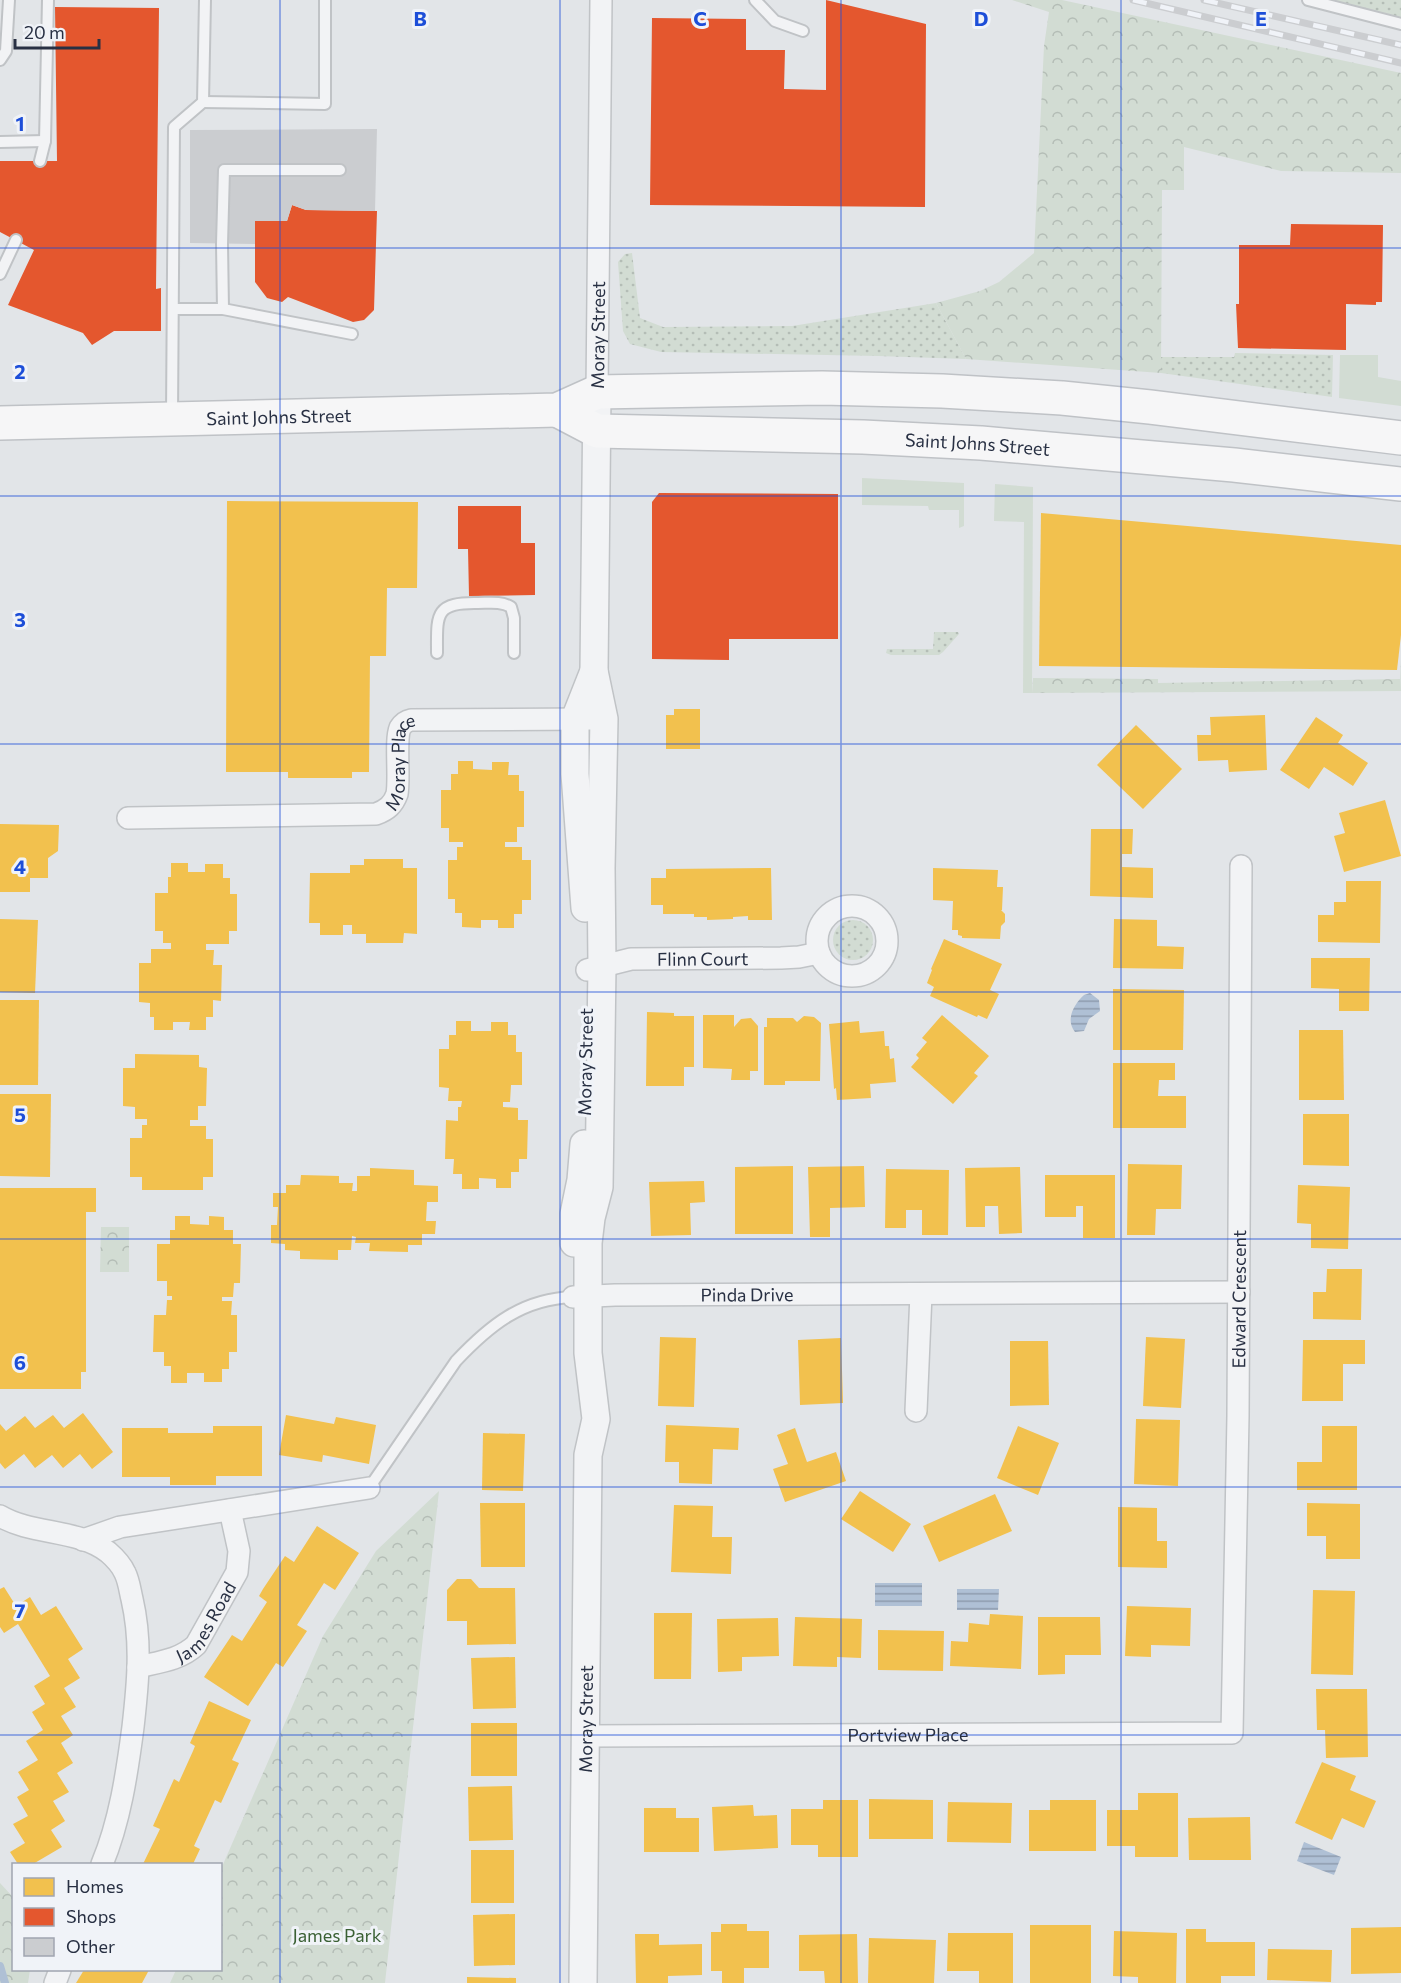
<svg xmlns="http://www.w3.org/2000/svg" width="1401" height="1983" font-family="Commissioner,sans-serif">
  <defs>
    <pattern id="grass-dots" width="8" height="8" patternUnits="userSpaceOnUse" patternTransform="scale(1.5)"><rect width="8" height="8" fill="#d2dcd3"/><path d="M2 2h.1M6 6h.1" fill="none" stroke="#b4bdb6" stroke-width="1.8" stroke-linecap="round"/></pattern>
    <pattern id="forest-crowns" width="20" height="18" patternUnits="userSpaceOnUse" patternTransform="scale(1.5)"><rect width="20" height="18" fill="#d2dcd3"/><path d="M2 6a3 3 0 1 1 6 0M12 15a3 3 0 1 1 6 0" fill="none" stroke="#b4bdb6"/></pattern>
    <pattern id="water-rules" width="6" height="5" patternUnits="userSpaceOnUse" patternTransform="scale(1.5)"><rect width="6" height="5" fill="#afc0d5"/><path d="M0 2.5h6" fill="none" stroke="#8e9cae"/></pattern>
  </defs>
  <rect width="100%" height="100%" fill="#e2e5e8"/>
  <g fill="url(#grass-dots)">
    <path d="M1318,0H1401V19Z"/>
    <path d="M632,253L640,318L663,327L792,326L936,303L966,359L878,356L661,352L630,344L623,331L618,262L625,254Z"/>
    <path d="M1235,353L1333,355L1332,397L1161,373V357H1234Z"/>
    <path d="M934,632H958L959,634L943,652L939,655H891L886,653L887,649H933Z"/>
    <circle cx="853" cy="940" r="20"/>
  </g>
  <g fill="url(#forest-crowns)">
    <path d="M1012,0H1062L1401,73V173L1281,171L1184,147V190H1162L1161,373L966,359L936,303L980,291L999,282L1034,253L1044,46L1049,12Z"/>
    <path d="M1400,659L1401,691L1032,693L1033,678L1158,679V683L1400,679Z"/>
    <path d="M101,1227H129V1272H100Z"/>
    <path d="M439,1491L385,1983H170L176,1970H220L221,1869L323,1636L376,1551Z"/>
    <path d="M0,1883L13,1897L14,1970H30L28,1983H0Z"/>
  </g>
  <g fill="#d2dcd3">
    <path d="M1340,355H1378V377L1401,381V406L1339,398Z"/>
    <path d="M862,478L964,483V526L959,528V510H929L928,506L862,505Z"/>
    <path d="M995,484L1033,487L1032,693H1023L1024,522L994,521Z"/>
  </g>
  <g fill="url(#water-rules)">
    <path d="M1090,993L1099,1000L1100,1011L1089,1019L1084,1031L1075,1032C1065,1020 1074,1004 1084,995Z"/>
    <rect x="875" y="1583" width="47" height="23"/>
    <path d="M957,1589H999L998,1610H957Z"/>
    <path d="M1304,1842L1341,1857L1334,1875L1297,1861Z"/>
  </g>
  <g fill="#f2c14e">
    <path d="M227,501L418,502L417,588H387L386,656H370L369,772H352V778H288V772H226Z"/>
    <path d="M1041,513L1401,545V635L1397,670L1039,666Z"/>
    <path d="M674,709H700V749H666V715H674Z"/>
    <path d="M1265,715L1267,770L1229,772L1228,760L1198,761L1197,735H1211L1210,717Z"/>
    <path d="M1316,717L1343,735L1338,743L1368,763L1353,786L1324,767L1309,789L1280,770Z"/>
    <path d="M1136,725L1182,769L1143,809L1097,765Z"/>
    <path d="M458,761H473V769L492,770V762H509L508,775H519V791H524V827H517V842H505V847H522V860H531V900H522V914H514V928H498V920H481V928L462,927V913H455V899H448V860H457V847H463V842H449V828H441V790H451V774H458Z"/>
    <path d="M1385,800L1401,856L1344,872L1334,836L1345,833L1339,813Z"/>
    <path d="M0,824L59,825L58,851L48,858V878H30V892H0Z"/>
    <path d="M1091,829H1133L1132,854H1122V867L1153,868V898L1090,896Z"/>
    <path d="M364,859H403V868H417V934L404,933L403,943H366V934H352V925H343V935H320V923H309L310,873H350V865H364Z"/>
    <path d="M171,863H188V872H205V864H223V878H230V894H237V931H229V944H206V950H214L213,965H222L221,1001L213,1000V1017H206V1030H189L190,1022H173V1030H154V1017H150V1003L139,1002V963H151V949H171V943H163V931H155V893H168V877H171Z"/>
    <path d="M771,868L772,920H748V916L733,917V919L707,920V917H694V914H663V905H651V878H666V869Z"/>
    <path d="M933,868L998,870L997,887H1003L1002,910H1001L1005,914V922L1001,926L1000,939L962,938V936L958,935V930H952L953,901L933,900Z"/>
    <path d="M1346,881H1381L1380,943L1318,942V915H1334V902H1346Z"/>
    <path d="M0,919L38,920L35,993L0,992Z"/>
    <path d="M1114,919L1157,920V946L1184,947L1183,969L1113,968Z"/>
    <path d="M944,939L1002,964L990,990L999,994L987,1019L978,1015L977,1017L930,996L934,987L927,983L932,970L931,969Z"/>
    <path d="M1311,958H1370L1369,1011H1339V989L1311,988Z"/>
    <path d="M1113,989L1184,990L1183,1050H1113Z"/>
    <path d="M0,1000H39L38,1085H0Z"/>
    <path d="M647,1012L674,1013V1016H694V1067H684V1086H646Z"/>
    <path d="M703,1015H734V1027L741,1019L751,1018L758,1026V1071H750V1080H731L732,1069L703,1068Z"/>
    <path d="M942,1015L989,1056L974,1073L978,1076L953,1104L911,1067L919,1058L916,1055L927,1042L922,1038Z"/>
    <path d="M804,1016L814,1017L821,1023L820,1081H785V1085H764V1027H767V1018H793L797,1022Z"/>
    <path d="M456,1021H471V1031H491V1022H508V1035H516V1052H522V1085H511L510,1102H503V1107L518,1108V1120H528L527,1159H519V1172H511V1188H496V1179L479,1178V1189H462V1174H453L454,1159H445L446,1120L458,1121V1107H461L462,1101H448L449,1088L439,1087V1049H449V1035H456Z"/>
    <path d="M859,1021L860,1033L884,1031L885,1046H889L890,1059L894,1058L896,1082L870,1084L871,1098L837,1100L836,1088L834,1089L829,1024Z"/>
    <path d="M1299,1030H1343L1344,1100H1299Z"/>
    <path d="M135,1054L199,1055V1067L207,1068L206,1106H198V1120H190V1126H206V1139H213V1177H203V1190H142V1177H130V1138H142V1125H147V1119H135V1107L123,1106V1068H135Z"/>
    <path d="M1113,1063H1175V1080H1159L1158,1096H1186V1128H1113Z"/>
    <path d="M0,1094H51L50,1177L0,1176Z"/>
    <path d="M1303,1114H1349V1166L1303,1165Z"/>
    <path d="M1128,1164L1182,1165L1181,1209H1156L1155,1235H1127Z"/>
    <path d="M793,1166V1234H735V1167Z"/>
    <path d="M864,1166L865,1207L830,1208V1237H810L808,1167Z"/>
    <path d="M1020,1167L1022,1233L999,1234L998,1206H985V1227H966L965,1168Z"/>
    <path d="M370,1168L414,1170V1185L438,1186V1202H427L426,1221H436L435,1234H422V1245H408V1252L369,1251L370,1243H355L356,1237L352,1236L351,1250H338V1260L300,1259V1251L285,1250V1244L271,1243V1225H277L278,1207H273V1193H286V1185H300L301,1175L339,1176V1183H353L352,1191H357V1176H370Z"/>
    <path d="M886,1169L949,1170L948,1235H922V1210H906V1228H885Z"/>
    <path d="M1045,1175H1115V1238H1083V1206H1076V1217H1045Z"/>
    <path d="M704,1181L705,1202L690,1203L691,1235L651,1236L649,1182Z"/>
    <path d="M1298,1185L1350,1187L1348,1249L1311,1248V1224L1297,1223Z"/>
    <path d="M0,1188H96V1212H86V1372H81V1389H0Z"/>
    <path d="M175,1216H190V1224L209,1225V1216L224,1217V1230H233V1244H241L240,1283H234L233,1297H222V1301H232L231,1315H237V1352H229V1369H222V1382H204V1373H187V1383H171V1366H164V1352H153L154,1315H166L167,1300H172V1296H167V1281H157V1244H170V1230H175Z"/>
    <path d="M1327,1269H1362L1361,1320L1313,1319V1292H1326Z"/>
    <path d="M660,1337L696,1338L694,1407L658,1406Z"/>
    <path d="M1146,1337L1185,1339L1181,1408L1143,1406Z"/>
    <path d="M841,1338L843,1403L800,1405L798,1340Z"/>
    <path d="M1303,1340H1365V1364H1343V1401H1302Z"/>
    <path d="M1010,1341H1048L1049,1405L1010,1406Z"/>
    <path d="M83,1413L113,1452L92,1469L80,1454L63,1468L52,1455L35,1468L24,1454L5,1469L0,1463V1424L6,1431L25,1416L35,1428L53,1415L64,1428Z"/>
    <path d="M286,1415L334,1424L336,1417L376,1425L369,1464L323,1455L322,1462L279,1455Z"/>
    <path d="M1136,1419L1180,1420L1178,1486L1134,1484Z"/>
    <path d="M666,1425L739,1428L738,1450L713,1449L712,1484L679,1483V1462H665Z"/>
    <path d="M213,1426H262V1476H216V1485H170V1477H122V1428H168V1433H213Z"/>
    <path d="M1018,1426L1059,1443L1038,1495L997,1478Z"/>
    <path d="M1322,1426H1357V1490H1297V1462H1322Z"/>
    <path d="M795,1428L807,1462L836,1452L846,1481L785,1502L773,1469L788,1464L777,1435Z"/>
    <path d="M483,1433L525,1434L523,1491L482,1490Z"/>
    <path d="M860,1491L911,1524L893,1552L841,1519Z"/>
    <path d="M995,1494L1012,1531L939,1562L923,1526Z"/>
    <path d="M480,1503H525V1567H481Z"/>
    <path d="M1307,1503L1360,1504V1559H1326V1536H1307Z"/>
    <path d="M674,1505L713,1506L712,1537H732L731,1574L671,1572Z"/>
    <path d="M1118,1507L1157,1508V1541H1167V1568L1118,1567Z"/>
    <path d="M317,1526L359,1553L335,1590L324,1583L297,1625L307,1631L283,1667L276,1663L248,1706L204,1677L232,1635L242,1641L267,1602L259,1596L263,1589L285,1556L294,1562Z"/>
    <path d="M457,1579H471L479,1588H515L516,1644L467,1645V1621H447V1590Z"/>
    <path d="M4,1587L16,1606L30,1597L41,1615L56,1606L83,1649L68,1659L80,1678L64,1688L76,1707L61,1716L73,1735L61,1743L73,1763L57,1773L69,1792L53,1801L65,1821L51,1830L62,1847L33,1864H18L10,1852L25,1843L13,1824L28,1816L17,1797L29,1790L18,1772L38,1760L26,1741L43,1730L32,1712L45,1704L34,1686L50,1676L18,1624L4,1633L0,1627V1589Z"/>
    <path d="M1313,1590L1355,1591L1353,1675L1311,1674Z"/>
    <path d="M1127,1606L1191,1608L1190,1646L1151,1645V1657L1125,1656Z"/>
    <path d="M654,1613H692L691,1679H654Z"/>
    <path d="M990,1614L1023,1616L1021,1669L950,1666L951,1641L968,1642L969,1623L989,1625Z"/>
    <path d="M795,1617L862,1619L861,1658L837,1657V1667L793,1666Z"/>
    <path d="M1038,1617H1100L1101,1655H1065V1674L1038,1675Z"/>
    <path d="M778,1618L779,1656L742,1657V1671L718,1672L717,1619Z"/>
    <path d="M878,1630L944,1631L943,1671L878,1670Z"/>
    <path d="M515,1657L516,1708L473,1709L471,1658Z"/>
    <path d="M1316,1689H1367L1368,1757L1326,1758L1325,1730H1317Z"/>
    <path d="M209,1701L251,1720L232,1760L239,1763L221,1803L215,1800L194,1846L200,1849L193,1864H143L160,1829L153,1826L174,1779L179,1782L193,1751L195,1746L190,1743Z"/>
    <rect x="471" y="1723" width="46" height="53"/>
    <path d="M1322,1762L1356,1776L1350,1790L1376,1801L1364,1828L1342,1818L1332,1840L1295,1823Z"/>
    <path d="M512,1786L513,1840L469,1841L468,1787Z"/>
    <path d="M1138,1793H1178V1857H1135V1846H1107V1810H1138Z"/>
    <path d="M869,1799L933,1800V1839H869Z"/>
    <path d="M823,1800H858V1857H818V1845H791V1809H823Z"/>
    <path d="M1050,1800H1096V1851H1029V1810H1050Z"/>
    <path d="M948,1802L1012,1803L1011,1843L947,1842Z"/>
    <path d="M753,1805L754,1816L777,1815L778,1848L714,1851L712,1807Z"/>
    <path d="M644,1808H676V1818H699V1852H644Z"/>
    <path d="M1250,1817L1251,1860H1189L1188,1818Z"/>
    <rect x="471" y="1850" width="43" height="53"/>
    <path d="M515,1914V1965L474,1966L473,1915Z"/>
    <path d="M721,1924H747V1931H769V1968H744V1983H722V1971H711V1932H721Z"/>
    <rect x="1030" y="1925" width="61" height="58"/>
    <path d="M1401,1927V1973L1351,1974V1928Z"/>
    <path d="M1186,1929H1206V1942H1255V1976H1221V1983H1186Z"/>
    <path d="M1114,1931L1177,1933L1176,1983H1138V1977L1113,1976Z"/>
    <path d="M948,1933H1013V1983H979V1971H947Z"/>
    <path d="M635,1934H659V1945L702,1944V1975L668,1976V1983H636Z"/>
    <path d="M857,1934L858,1983H825L824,1971H799V1935Z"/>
    <path d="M869,1938L936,1940L934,1983H868Z"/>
    <path d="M1268,1949L1332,1950L1331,1982L1267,1980Z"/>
    <path d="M84,1970H149L142,1983H76Z"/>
    <path d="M467,1977L516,1978V1983H467Z"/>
  </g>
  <g fill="#e4572e">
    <path d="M826,0L926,24L925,207L650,205L652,18L746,19V50H785L784,89L826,90Z"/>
    <path d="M55,7L159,8L156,289L161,288V331H114L92,345L83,333L8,305L34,250L0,232V161H57Z"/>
    <path d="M292,205L306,210L377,211L374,310L364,320L353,322L288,297L282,302L267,298L255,282V221H287Z"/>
    <path d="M1291,224L1383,225L1382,302H1376V305L1346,304V350L1238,348L1236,304H1239V245H1290Z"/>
    <path d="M659,493L838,494V639H729V660L652,659V502Z"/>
    <path d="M458,506H521V543H535V595L469,596L468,549H458Z"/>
  </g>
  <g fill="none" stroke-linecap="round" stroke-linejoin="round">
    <path stroke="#afc0d5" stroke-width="8" d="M0,1966L5,1983"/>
  </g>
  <path fill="#cbcdd0" d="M377,129L375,211L306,210L292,205L287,221H255V244L190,243V130Z"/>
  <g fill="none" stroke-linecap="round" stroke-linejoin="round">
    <defs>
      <g id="service">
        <path d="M755,0L775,21L803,31"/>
        <path d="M1308,0L1401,24"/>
        <path d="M0,60L6,51L9,0"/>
        <path d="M203,102L325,104V0"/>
        <path d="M0,142L45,141"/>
        <path d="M40,161L45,141L48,0"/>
        <path d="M0,274L16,240"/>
        <path d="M173,309H223L352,334"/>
        <path d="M223,309L222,244L224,170H340"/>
        <path d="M172,416L174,127L203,102L205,0"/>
        <path d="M437,653C437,615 434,602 478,603C489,603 501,601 511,607L514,618V653"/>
        <path d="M369,1488L456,1361C490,1325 522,1299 573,1297"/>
      </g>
      <g id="minor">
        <path id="s1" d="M597,392L601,0"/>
        <path id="s2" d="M128,818L376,814C387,810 393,805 397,794C400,778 395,740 400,728C403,723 406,721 411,720L591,719"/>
        <circle cx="852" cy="941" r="35"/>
        <path id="s3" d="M587,970L631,959L781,958L799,957L819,953"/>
        <path id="s4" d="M573,1297L615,1295L1239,1292"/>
        <path d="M916,1411L921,1294"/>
        <path d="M0,1516C32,1535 79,1529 108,1552C115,1558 121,1564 125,1573C129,1581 130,1591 132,1599C142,1642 138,1683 133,1727C127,1773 120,1821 102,1864"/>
        <path d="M83,1540L120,1527L369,1488"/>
        <path id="s5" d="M138,1667C159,1662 180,1660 196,1645L237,1572L239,1551L230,1510"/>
        <path id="s6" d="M586,1736L1232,1733L1238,1416L1241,866"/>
        <path d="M55,1983L60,1970"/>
      </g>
      <g id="tertiary">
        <path d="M585,908L575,774V719L594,671"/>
        <path d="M574,1243V1214L581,1180L584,1144"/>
        <path id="s7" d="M583,1983L588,1455L596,1419L588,1353V1243L591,1218L599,1187L602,965L601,868L604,719L594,671L597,392"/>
      </g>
      <g id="primary">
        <path id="s8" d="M557,410L597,431L863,437L981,443L1234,465L1401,484"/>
        <path id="s9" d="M0,423L557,410L597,392L822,388L942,391L1062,398L1150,407L1401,438"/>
      </g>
    </defs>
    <use href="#service" stroke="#c0c3c6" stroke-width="14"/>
    <use href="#minor" stroke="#c0c3c6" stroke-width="24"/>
    <use href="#tertiary" stroke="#c0c3c6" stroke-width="30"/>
    <use href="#primary" stroke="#bfc2c6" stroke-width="36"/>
    <use href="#service" stroke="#f2f3f5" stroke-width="10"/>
    <use href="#minor" stroke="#f2f3f5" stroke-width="21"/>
    <use href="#tertiary" stroke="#f2f3f5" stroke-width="27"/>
    <use href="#primary" stroke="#f6f6f7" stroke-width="33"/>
    <defs>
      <g id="rail">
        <path d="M1133,0L1401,63"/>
        <path d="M1204,0L1401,45"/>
      </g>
    </defs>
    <use href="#rail" stroke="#cbcdd0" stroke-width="7"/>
    <use href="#rail" stroke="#f0f3f8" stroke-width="4.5" stroke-dasharray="14" stroke-linecap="butt"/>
  </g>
  <path fill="none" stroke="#1d4ed8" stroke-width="1.5" stroke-opacity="0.55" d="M280,0V1983M560,0V1983M841,0V1983M1121,0V1983M0,248H1401M0,496H1401M0,744H1401M0,992H1401M0,1239H1401M0,1487H1401M0,1735H1401"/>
  <g text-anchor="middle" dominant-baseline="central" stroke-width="6" stroke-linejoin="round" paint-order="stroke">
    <g font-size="18" fill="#283043" stroke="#f0f3f8">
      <text stroke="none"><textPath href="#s1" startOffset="57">Moray Street</textPath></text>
      <text stroke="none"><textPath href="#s9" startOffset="279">Saint Johns Street</textPath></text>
      <text stroke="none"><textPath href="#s8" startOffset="426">Saint Johns Street</textPath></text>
      <text stroke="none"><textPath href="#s2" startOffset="312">Moray Place</textPath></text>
      <text stroke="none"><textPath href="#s3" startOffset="117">Flinn Court</textPath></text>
      <text transform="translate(585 1062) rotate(-89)">Moray Street</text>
      <text stroke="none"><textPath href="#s4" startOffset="174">Pinda Drive</textPath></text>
      <text stroke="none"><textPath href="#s6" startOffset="1080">Edward Crescent</textPath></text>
      <text stroke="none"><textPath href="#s5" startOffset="87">James Road</textPath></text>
      <text stroke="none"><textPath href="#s7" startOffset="264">Moray Street</textPath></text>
      <text stroke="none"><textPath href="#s6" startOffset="322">Portview Place</textPath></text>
    </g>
    <g font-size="18" fill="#3a6034" stroke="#f0f3f8">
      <text x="337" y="1935">James Park</text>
    </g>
  </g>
  <g font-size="20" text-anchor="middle" font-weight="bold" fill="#1d4ed8" stroke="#f0f3f8" stroke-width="6" stroke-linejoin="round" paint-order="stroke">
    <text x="420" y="26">B</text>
    <text x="700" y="26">C</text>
    <text x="981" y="26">D</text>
    <text x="1261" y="26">E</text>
    <text x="20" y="131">1</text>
    <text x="20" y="379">2</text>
    <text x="20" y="627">3</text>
    <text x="20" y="874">4</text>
    <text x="20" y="1122">5</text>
    <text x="20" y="1370">6</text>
    <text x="20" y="1618">7</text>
  </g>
  <rect x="12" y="1863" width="210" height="108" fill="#f0f3f8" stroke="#a0a5b0" stroke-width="1.5"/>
  <rect x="24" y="1878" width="30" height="18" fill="#f2c14e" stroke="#a0a5b0" stroke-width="1.5"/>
  <text x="66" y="1893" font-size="18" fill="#283043">Homes</text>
  <rect x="24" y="1908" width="30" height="18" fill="#e4572e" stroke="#a0a5b0" stroke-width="1.5"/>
  <text x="66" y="1923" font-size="18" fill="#283043">Shops</text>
  <rect x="24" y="1938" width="30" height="18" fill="#cbcdd0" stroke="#a0a5b0" stroke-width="1.5"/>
  <text x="66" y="1953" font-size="18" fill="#283043">Other</text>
  <path d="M15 39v9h84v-9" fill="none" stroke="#283043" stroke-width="3"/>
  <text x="24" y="39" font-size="18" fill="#283043" stroke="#f0f3f8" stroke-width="4.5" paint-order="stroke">20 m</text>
</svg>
